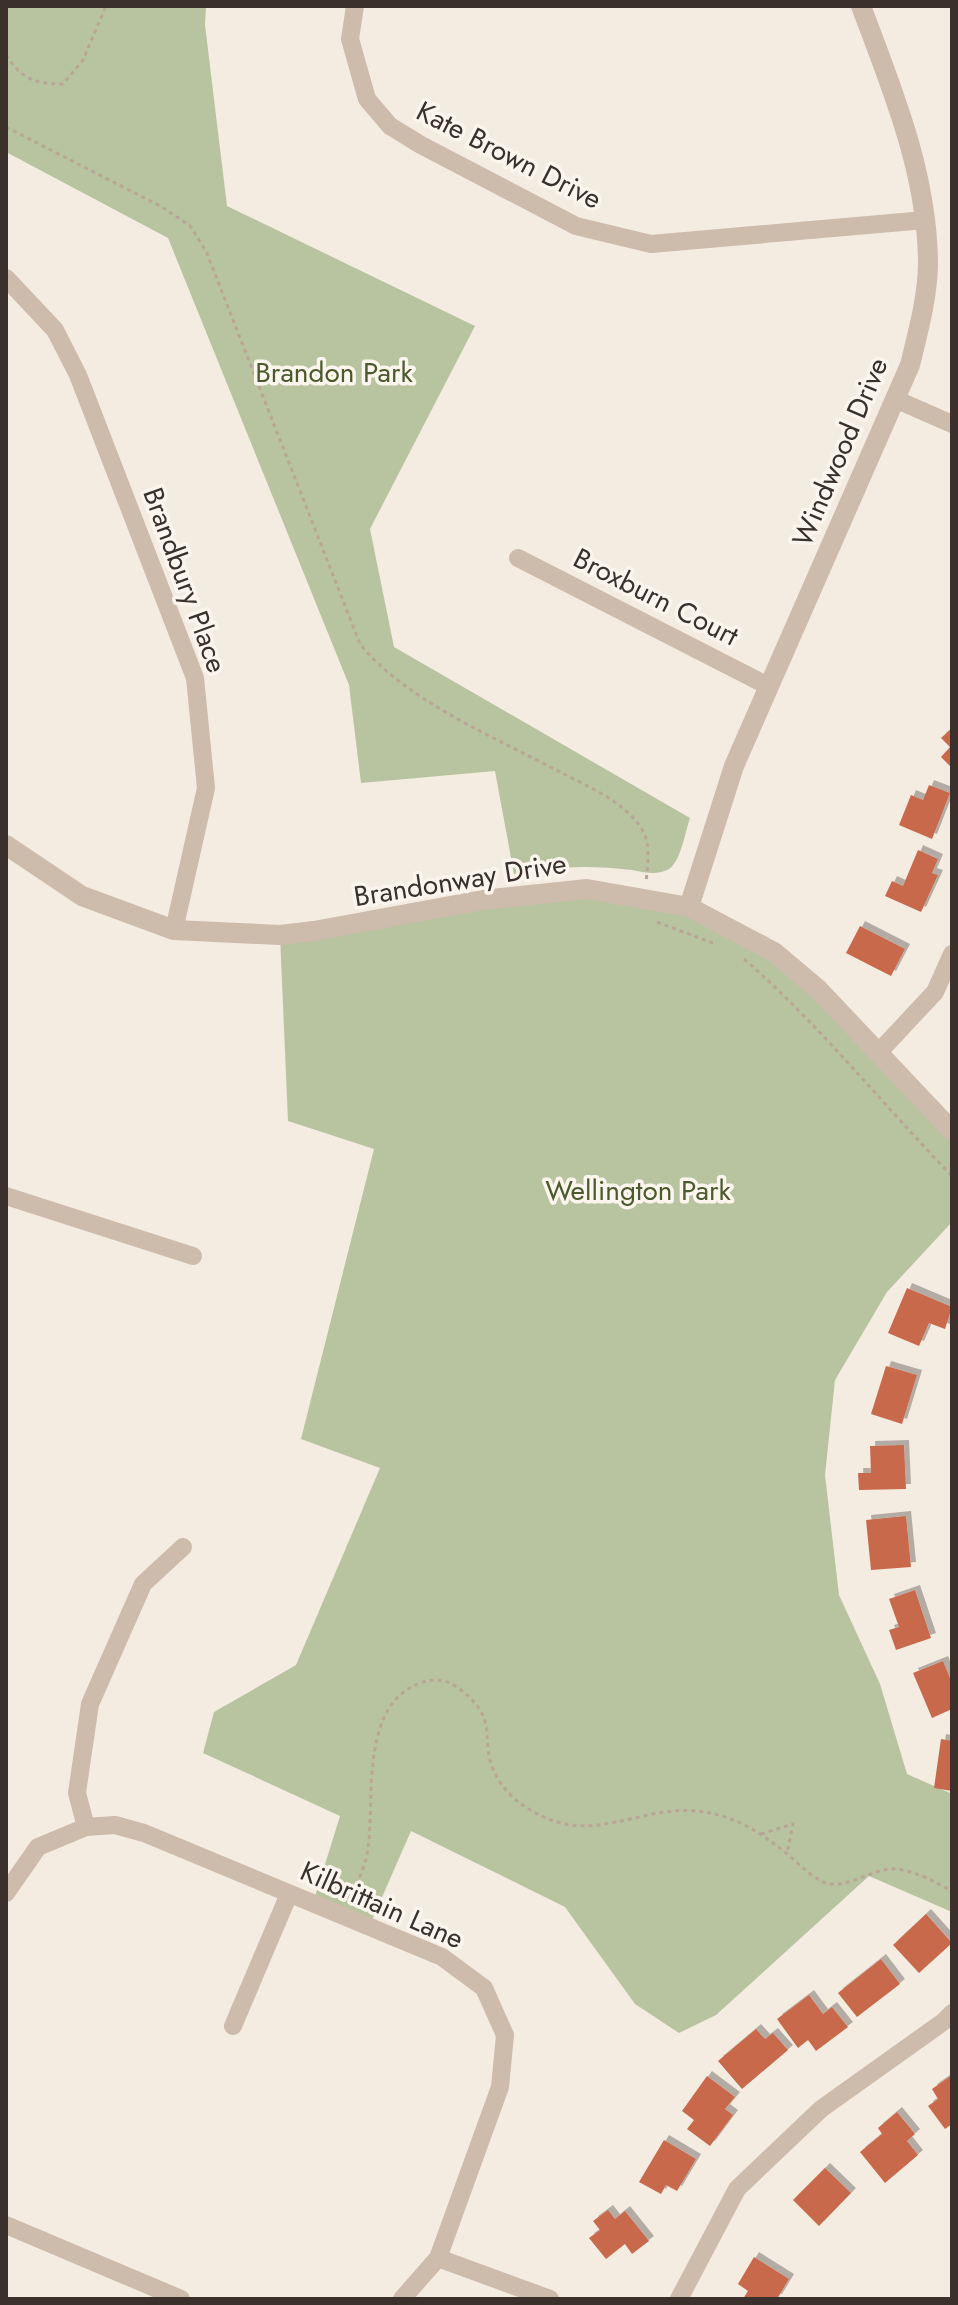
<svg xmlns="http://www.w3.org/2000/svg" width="958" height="2305" font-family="Jost,sans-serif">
  <defs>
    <filter id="shadow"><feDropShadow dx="5" dy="-5" stdDeviation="0" flood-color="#0004"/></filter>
  </defs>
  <rect width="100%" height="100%" fill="#f4ebe1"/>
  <g fill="#b8c4a0">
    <path d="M6,6H206L205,25L227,206L475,326L370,529L394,647L690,818C685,832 681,861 669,869C657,876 644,872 632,870C592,865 553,866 514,874L495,771L361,783L349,685L168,238L6,152Z"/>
    <path d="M587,889L673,903L774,952L952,1132V1222L887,1292L835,1380L825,1475L839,1595L880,1684L907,1774L952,1794V1912L869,1876L716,2015L679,2033L635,2004L565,1907L411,1831L369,1927L313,1903L340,1816L203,1753L214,1712L296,1665L380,1468L301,1439L374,1149L288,1121L280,935Z"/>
  </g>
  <g fill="#c8694b" filter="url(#shadow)">
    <path d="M952,728V768L941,757L950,747L941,738Z"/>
    <path d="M929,785L950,793L932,839L899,825L911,795L923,800Z"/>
    <path d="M918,850L938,859L932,873L938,875L921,912L885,896L892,881L903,886Z"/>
    <path d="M860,926L905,949L891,976L846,953Z"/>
    <path d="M907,1288L952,1307L945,1329L929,1323L919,1346L888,1333Z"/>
    <path d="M886,1366L917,1375L902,1424L871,1414Z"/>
    <path d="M904,1445L906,1489L859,1490L858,1473H871L870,1446Z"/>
    <path d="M906,1516L911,1567L871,1570L866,1520Z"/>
    <path d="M915,1590L931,1638L896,1650L889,1630L899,1627L889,1599Z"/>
    <path d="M943,1661L952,1683V1709L932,1718L913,1673Z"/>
    <path d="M941,1739L952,1741V1791L934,1788Z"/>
    <path d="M926,1914L952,1943L919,1973L893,1945Z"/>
    <path d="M881,1959L900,1984L857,2017L838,1993Z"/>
    <path d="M809,1995L823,2014L832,2007L848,2027L816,2051L808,2040L798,2048L777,2019Z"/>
    <path d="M756,2029L765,2039L773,2033L788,2050L742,2089L718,2061Z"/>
    <path d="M952,2075V2124L945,2129L928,2106L938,2099L932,2089Z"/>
    <path d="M707,2076L735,2097L725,2109L733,2115L710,2146L687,2129L694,2120L682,2111Z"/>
    <path d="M897,2112L915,2134L907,2141L918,2155L885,2183L860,2152L882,2134L878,2128Z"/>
    <path d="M664,2140L696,2159L677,2191L666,2185L661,2194L639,2182Z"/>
    <path d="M825,2168L851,2193L819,2226L793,2200Z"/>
    <path d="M608,2210L615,2219L625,2211L649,2241L632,2254L625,2244L606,2259L589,2238L600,2230L593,2221Z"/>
    <path d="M754,2257L789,2279L777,2299H743L748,2291L738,2284Z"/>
  </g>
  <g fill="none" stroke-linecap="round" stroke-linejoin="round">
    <g stroke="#b9a596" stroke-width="3" stroke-dasharray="4 4" stroke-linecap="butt">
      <path d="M6,55C22,79 35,84 63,84L83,60L106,6"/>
      <path d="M6,127L162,207L190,226L206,251L360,644C405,700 496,738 560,772C589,787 628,803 644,833C650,845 648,868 646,881"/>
      <path d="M657,922L713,943"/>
      <path d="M744,959C820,1025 882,1104 952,1176"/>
      <path d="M761,1834L793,1824L787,1853"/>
      <path d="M349,1899C357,1883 365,1868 368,1849C375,1798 359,1702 423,1682C436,1678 447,1680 457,1687C504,1721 476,1740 497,1777C510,1801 538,1818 565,1824C607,1833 653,1806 696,1811C736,1815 762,1833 792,1858C801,1866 814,1879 826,1883C850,1889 873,1867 896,1869C916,1871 935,1882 952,1891"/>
    </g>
    <g stroke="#cdbbac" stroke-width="18">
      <path d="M355,6L350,39L367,99L390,126L421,145L576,226L651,244L925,220"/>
      <path d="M6,278L55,330L78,375L195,678L206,788L174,930"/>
      <path d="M895,399L952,424"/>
      <path d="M518,558L768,686"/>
      <path d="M878,1053L935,992L952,954"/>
      <path d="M6,1196L193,1256"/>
      <path d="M86,1827L77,1793L90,1704L143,1584L183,1547"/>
      <path d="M6,1893L38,1847L86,1827L115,1825L144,1833L442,1957L484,1988L505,2035L500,2087L438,2258L402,2299"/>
      <path d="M233,2026L289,1894"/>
      <path d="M6,2225L181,2299"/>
      <path d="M438,2258L550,2299"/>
      <path d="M679,2299L737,2189L821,2109L943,2022L952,2013"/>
    </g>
    <g stroke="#cdbbac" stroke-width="20">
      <path d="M6,845L82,896L174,930L280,935L314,931L483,900L587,889L689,907L774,952L819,990L952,1131"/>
      <path d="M689,907L734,766L910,365C918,332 928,296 928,262C927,172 892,89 861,6"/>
    </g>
  </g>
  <g text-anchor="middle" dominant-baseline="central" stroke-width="7" stroke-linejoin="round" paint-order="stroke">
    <g font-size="28" fill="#3b302b" stroke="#fbf5ee">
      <text transform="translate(509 155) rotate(27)">Kate Brown Drive</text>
      <text transform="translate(840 452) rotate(-67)">Windwood Drive</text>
      <text transform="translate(185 580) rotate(70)">Brandbury Place</text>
      <text transform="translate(656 597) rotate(27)">Broxburn Court</text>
      <text transform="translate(460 880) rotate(-9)">Brandonway Drive</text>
      <text transform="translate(382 1905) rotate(24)">Kilbrittain Lane</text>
    </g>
    <g font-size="28" fill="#4a5a2e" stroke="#fbf5ee">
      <text x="334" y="372">Brandon Park</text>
      <text x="638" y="1190">Wellington Park</text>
    </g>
  </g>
  <rect width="958" height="2305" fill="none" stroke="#3b302b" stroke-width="16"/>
</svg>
